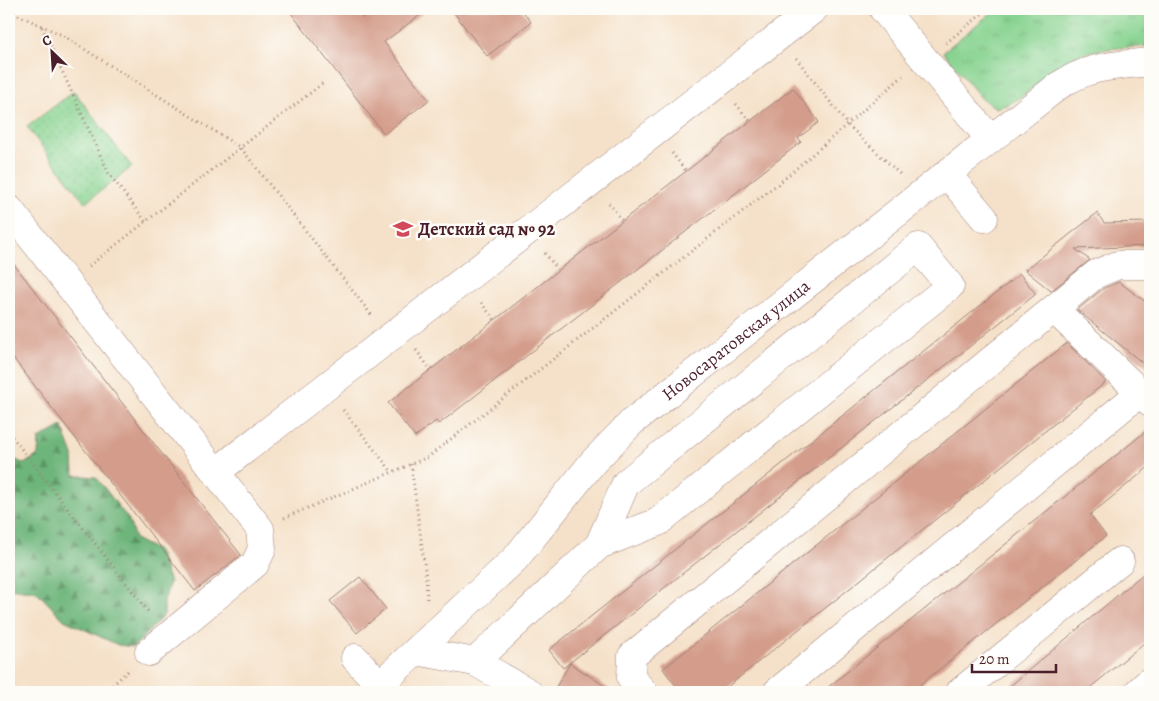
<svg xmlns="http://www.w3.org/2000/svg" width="1159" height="701" font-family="Alegreya,serif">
  <defs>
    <pattern id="grass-tufts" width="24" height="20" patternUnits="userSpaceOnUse" patternTransform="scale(1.25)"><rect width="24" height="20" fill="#87d390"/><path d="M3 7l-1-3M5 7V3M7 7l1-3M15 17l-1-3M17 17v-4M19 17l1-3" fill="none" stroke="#76b57c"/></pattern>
    <pattern id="forest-firs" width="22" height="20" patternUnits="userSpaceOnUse" patternTransform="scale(1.25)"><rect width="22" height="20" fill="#6db57a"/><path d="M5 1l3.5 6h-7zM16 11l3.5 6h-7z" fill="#5c9364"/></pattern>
    <pattern id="park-dots" width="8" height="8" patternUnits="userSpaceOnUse" patternTransform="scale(1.25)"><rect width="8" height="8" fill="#87d390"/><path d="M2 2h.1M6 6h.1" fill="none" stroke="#76b57c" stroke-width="1.8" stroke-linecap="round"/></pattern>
  </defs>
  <rect width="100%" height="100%" fill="#fdfcf7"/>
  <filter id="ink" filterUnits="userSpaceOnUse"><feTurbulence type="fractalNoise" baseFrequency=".02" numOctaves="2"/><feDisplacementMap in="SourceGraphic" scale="10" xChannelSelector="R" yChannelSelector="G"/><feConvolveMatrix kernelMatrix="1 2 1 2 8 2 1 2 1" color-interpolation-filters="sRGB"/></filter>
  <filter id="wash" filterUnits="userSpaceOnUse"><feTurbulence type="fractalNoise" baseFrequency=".0096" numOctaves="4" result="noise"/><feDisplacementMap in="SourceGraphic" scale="20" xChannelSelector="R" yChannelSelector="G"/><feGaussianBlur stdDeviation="1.12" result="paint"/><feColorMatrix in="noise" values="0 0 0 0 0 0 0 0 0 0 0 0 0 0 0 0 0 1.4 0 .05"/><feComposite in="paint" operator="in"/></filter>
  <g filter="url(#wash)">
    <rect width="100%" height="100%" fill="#f5e1c9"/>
    <path fill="url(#grass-tufts)" stroke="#68795e" d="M996,9H1150V46C1125,48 1093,47 1070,59C1045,72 1024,103 996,108L982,99L943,52Z"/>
    <path fill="url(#forest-firs)" stroke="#5c6a52" d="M62,426L73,455L74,475L96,477L129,520L135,539L158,551L170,582L164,601V615L134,647L118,645L64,620L37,592L9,588V456L24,464L38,455L39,439Z"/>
    <path fill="url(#park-dots)" stroke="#68795e" d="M74,91L132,167L85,203L27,127Z"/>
    <g id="blocks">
      <g fill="#d49d8b">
        <path d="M288,9H355L362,18L375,9H428L384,42L429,100L384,134Z"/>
        <path d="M451,9H521L531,22L487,56Z"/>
        <path d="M793,88L819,122L798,138L801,142L439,424L436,421L415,437L388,403Z"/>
        <path d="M1097,213L1104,223L1150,222V246L1075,249L1090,260L1051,291L1025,270Z"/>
        <path d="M9,258L241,555L195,591L9,353Z"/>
        <path d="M1020,274L1036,294L563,668L549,650Z"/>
        <path d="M1119,282L1150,305V369L1077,310L1104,288Z"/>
        <path d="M1067,343L1106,382L721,692H681L663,669Z"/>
        <path d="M1150,428V466L1090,515L1106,536L911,692H822Z"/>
        <path d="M1150,568V638L1085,692H1003Z"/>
        <path d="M360,577L386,609L357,633L330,601Z"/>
        <path d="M570,663L614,692H553Z"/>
      </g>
    </g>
  </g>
  <g filter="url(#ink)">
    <use href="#blocks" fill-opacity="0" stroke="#a0807a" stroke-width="1"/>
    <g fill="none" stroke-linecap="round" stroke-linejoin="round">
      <defs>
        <g id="minor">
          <path d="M883,9L990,139"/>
          <path d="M947,174L984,218"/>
          <path d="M9,209L260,529L262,549L255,564L149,652"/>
          <path d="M1054,309L1150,402"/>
          <path d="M216,472L814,9"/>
          <path d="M416,651L475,662L528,692"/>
          <path d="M355,658L380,685"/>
          <path d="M475,662L599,545L626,483L918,247L950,286L658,522L599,545"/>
          <path id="s1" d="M372,692L515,559L593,462L632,422L1058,86C1091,65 1113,66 1150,62"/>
          <path d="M644,692L631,678L632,656L1096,274L1118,265H1150"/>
          <path d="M777,692L1141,392"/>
          <path d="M960,692L1120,561"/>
          <path d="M1138,692L1150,681"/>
        </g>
      </defs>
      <use href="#minor" stroke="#a0807a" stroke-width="29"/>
      <g stroke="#a0807a" stroke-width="3" stroke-dasharray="1 4" stroke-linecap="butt">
        <path d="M9,11L62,35L241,148L373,317"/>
        <path d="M42,27L109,174L146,222"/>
        <path d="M946,43L988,9"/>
        <path d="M796,58L848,125L902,176"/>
        <path d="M736,104L750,121"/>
        <path d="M672,153L686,171"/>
        <path d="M609,203L622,221"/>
        <path d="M545,253L558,270"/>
        <path d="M89,266L323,83"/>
        <path d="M481,303L495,320"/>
        <path d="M416,350L431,370"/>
        <path d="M343,410L392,472"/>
        <path d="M9,433L150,614"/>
        <path d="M411,464L426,577L427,602"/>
        <path d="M284,518L428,457L784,179L903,76"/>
        <path d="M105,692L128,671"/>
      </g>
      <use href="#minor" stroke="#fff" stroke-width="28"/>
    </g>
  </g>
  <defs>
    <symbol id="school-bare" viewBox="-9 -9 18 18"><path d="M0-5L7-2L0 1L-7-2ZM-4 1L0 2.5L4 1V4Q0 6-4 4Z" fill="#d1495b" stroke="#fdfcf7" stroke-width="2.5" paint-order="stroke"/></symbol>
  </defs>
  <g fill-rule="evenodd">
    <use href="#school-bare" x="389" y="215" width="28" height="28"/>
  </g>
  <g text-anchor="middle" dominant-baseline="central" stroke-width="5" stroke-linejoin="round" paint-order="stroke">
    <g font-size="18" font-weight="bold" fill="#4a1f2b" stroke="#fdfcf7" text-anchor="start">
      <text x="418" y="229">Детский сад № 92</text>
    </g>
    <g font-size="18" fill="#4a1f2b" stroke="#fdfcf7">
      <text stroke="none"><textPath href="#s1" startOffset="508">Новосаратовская улица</textPath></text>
    </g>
  </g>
  <rect width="1159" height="701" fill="none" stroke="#fdfcf7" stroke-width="30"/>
  <g transform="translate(52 52) rotate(335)" stroke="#fdfcf7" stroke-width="4" paint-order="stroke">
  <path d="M0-4L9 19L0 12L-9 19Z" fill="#4a1f2b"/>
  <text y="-8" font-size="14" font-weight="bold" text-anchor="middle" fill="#4a1f2b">С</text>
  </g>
  <path d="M972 664v8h84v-8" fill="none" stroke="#4a1f2b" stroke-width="2.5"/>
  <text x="979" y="664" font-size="15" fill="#4a1f2b" stroke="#fdfcf7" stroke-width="4" paint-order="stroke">20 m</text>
</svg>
